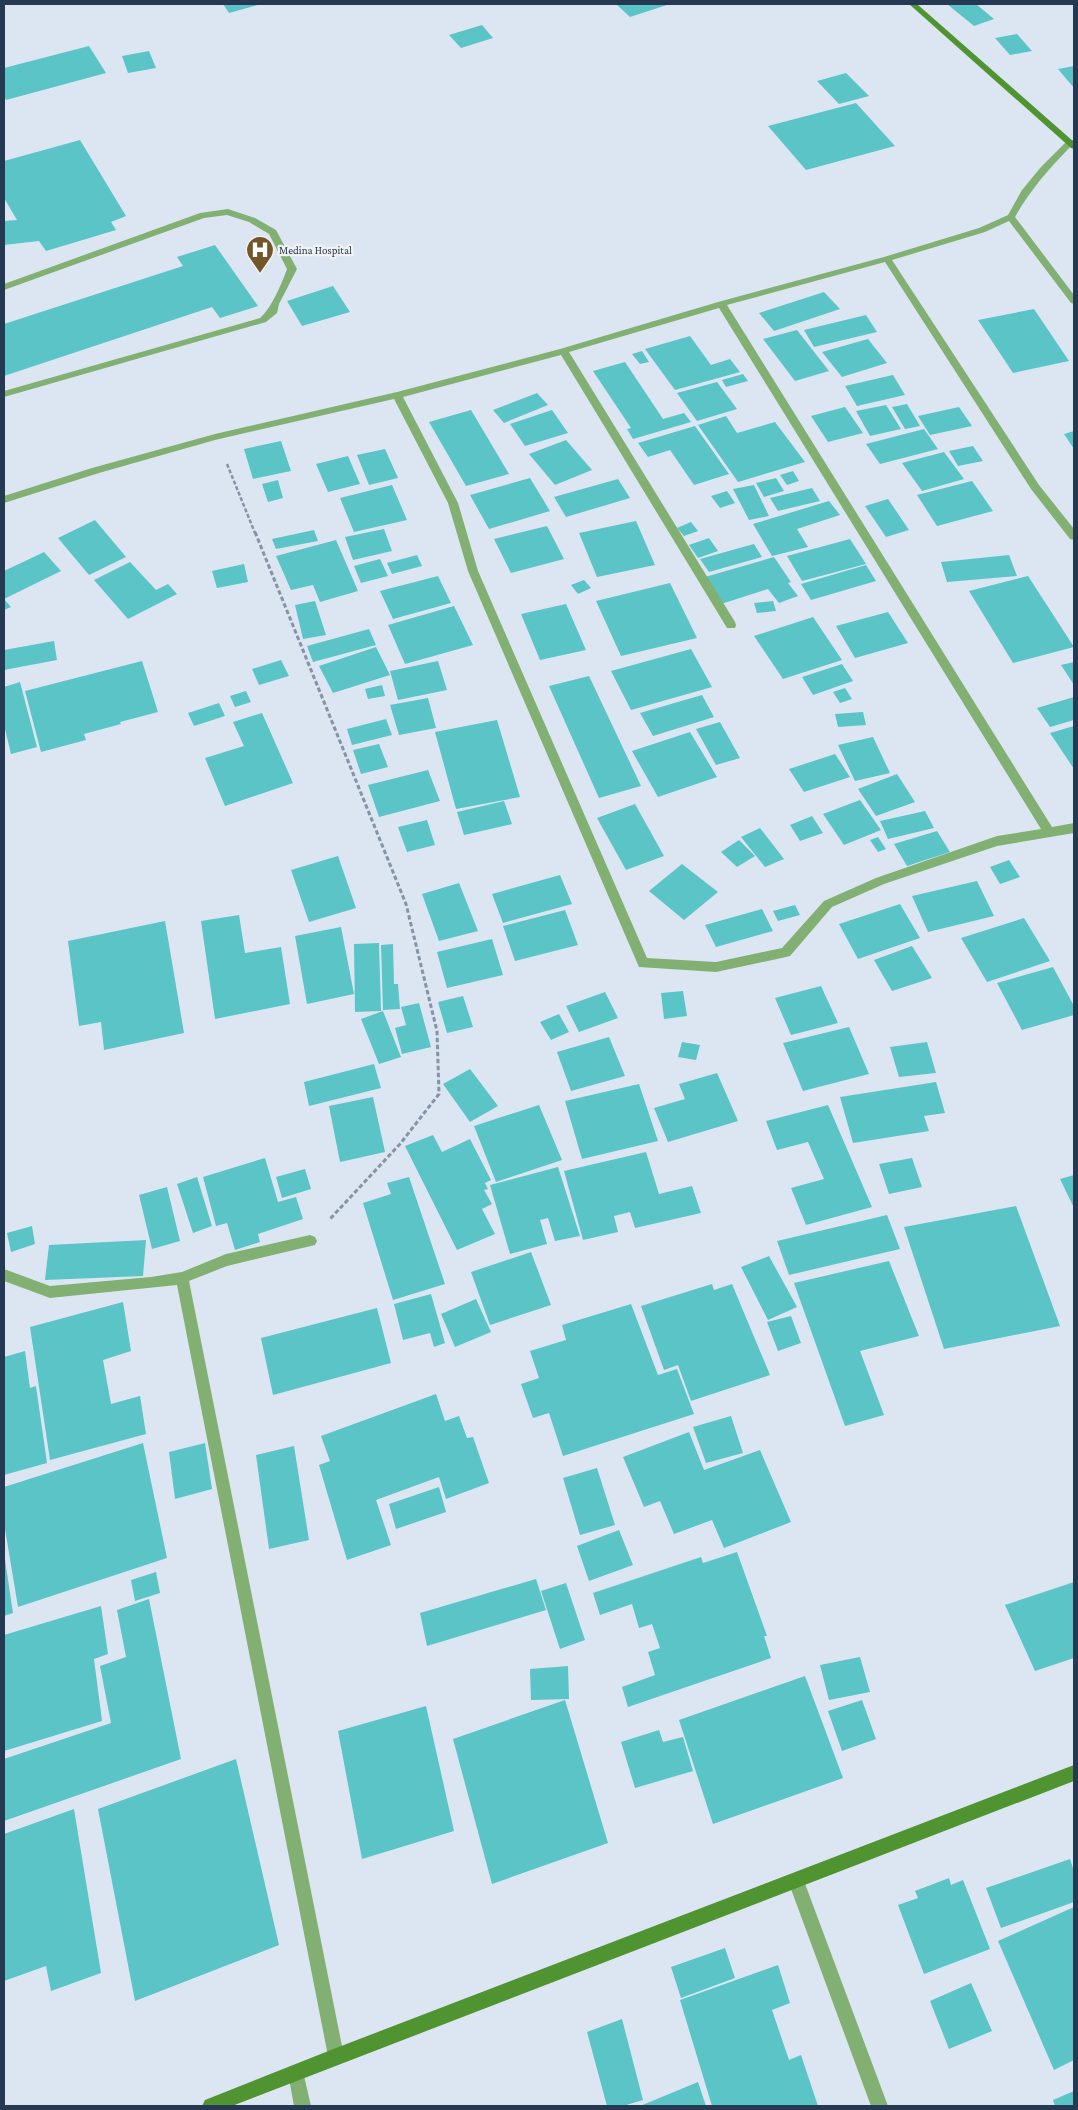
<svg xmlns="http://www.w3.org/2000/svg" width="1078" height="2110" font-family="'Crimson Pro',serif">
  <rect width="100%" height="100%" fill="#dce6f3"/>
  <g fill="#5ac4c7">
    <path d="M223,4H261L229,13Z"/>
    <path d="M616,4H670L630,17Z"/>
    <path d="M947,4H976L994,19L974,26Z"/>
    <path d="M482,25L493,38L461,48L449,35Z"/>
    <path d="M1017,34L1032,51L1010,55L995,38Z"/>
    <path d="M89,46L106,73L6,100L4,96V68Z"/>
    <path d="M149,51L156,68L128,73L122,56Z"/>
    <path d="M1074,66V88L1058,69Z"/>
    <path d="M846,73L869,96L839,104L817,81Z"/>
    <path d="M856,103L895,146L806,170L768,126Z"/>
    <path d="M80,140L126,216L111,222L116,230L46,251L39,241L4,245V221L17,220L4,198V161Z"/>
    <path d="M215,245L258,306L220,318L212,307L4,376V324L183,266L177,257Z"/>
    <path d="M333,286L350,312L302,326L287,301Z"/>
    <path d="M824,292L840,309L774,331L759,313Z"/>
    <path d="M1034,309L1069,361L1013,373L978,320Z"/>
    <path d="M866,315L877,332L814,347L804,330Z"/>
    <path d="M797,330L829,371L795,381L763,339Z"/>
    <path d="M690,336L711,365L730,359L740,372L675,390L645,349Z"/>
    <path d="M868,339L887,363L842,377L822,352Z"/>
    <path d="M642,351L649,362L640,364L632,354Z"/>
    <path d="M625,362L663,419L684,413L691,422L633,439L627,429L631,428L593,371Z"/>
    <path d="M743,374L748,381L726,387L722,380Z"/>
    <path d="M893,375L905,395L857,406L845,386Z"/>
    <path d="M717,382L737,409L697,421L677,393Z"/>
    <path d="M537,393L548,405L504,423L493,410Z"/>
    <path d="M907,404L920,426L905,429L892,407Z"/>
    <path d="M886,405L901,429L870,436L856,411Z"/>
    <path d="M845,407L863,433L828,442L811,416Z"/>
    <path d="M959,407L972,426L930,435L918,416Z"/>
    <path d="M471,410L509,474L466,486L429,422Z"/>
    <path d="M552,410L568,433L525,446L510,424Z"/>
    <path d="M726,416L737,433L775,422L805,462L738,482L698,425Z"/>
    <path d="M695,426L729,474L694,485L670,450L648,457L638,443Z"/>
    <path d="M924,429L938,449L880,464L866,444Z"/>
    <path d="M1074,431V449L1064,434Z"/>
    <path d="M566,440L592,470L555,485L529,454Z"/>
    <path d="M281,441L291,471L253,479L244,449Z"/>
    <path d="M973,446L983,461L958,466L949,451Z"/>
    <path d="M385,449L398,478L369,485L357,455Z"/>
    <path d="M944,452L964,479L922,491L902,463Z"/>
    <path d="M348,456L360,484L328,492L316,464Z"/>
    <path d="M793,471L799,481L787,485L780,475Z"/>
    <path d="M530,478L550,511L489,529L470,495Z"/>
    <path d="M776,478L784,491L764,497L756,483Z"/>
    <path d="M618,479L630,498L566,517L554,497Z"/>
    <path d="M278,480L283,498L268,502L262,484Z"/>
    <path d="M972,481L993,511L937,526L917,495Z"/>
    <path d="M392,485L407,520L354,532L340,498Z"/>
    <path d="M754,485L769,516L749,520L733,489Z"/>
    <path d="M812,488L820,501L778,511L770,498Z"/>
    <path d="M727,491L735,503L720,508L711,496Z"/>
    <path d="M888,499L909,530L886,537L865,506Z"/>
    <path d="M829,501L840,515L797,529L808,547L772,556L753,524Z"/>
    <path d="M95,520L126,557L89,575L58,538Z"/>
    <path d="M636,521L655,565L597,577L579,533Z"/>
    <path d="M691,522L698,531L684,536L677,528Z"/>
    <path d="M547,526L564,559L511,573L494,539Z"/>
    <path d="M384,529L392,551L353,560L345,537Z"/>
    <path d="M314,530L318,541L276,549L272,539Z"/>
    <path d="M709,538L718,551L698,558L689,545Z"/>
    <path d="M850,539L866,564L802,581L787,556Z"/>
    <path d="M336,540L358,591L320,602L313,585L291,590L276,556Z"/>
    <path d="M754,544L762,557L709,572L700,559Z"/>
    <path d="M44,552L61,571L4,599L11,607L4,610V571Z"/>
    <path d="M417,555L422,566L392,574L387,563Z"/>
    <path d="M1009,555L1017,576L947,582L941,562Z"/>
    <path d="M774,557L791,582L788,583L798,596L779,603L768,589L721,604L705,577Z"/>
    <path d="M380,559L388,576L361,583L354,566Z"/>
    <path d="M130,562L156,590L168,584L177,594L128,619L94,580Z"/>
    <path d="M244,564L248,582L217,588L212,571Z"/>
    <path d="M866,565L876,581L811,600L801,584Z"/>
    <path d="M438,576L451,603L393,619L380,591Z"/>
    <path d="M1028,576L1074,647L1013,663L969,591Z"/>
    <path d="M584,580L591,588L578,594L571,585Z"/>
    <path d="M670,583L697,638L621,656L596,601Z"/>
    <path d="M315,601L326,635L303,639L295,605Z"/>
    <path d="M773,601L776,611L757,613L754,603Z"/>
    <path d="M566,604L586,650L540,660L521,614Z"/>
    <path d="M454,606L473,645L405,664L388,625Z"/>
    <path d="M888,612L908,643L855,658L836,626Z"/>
    <path d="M813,617L842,660L783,679L754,636Z"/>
    <path d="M369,629L376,645L313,662L307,646Z"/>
    <path d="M54,641L57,660L4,670V650Z"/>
    <path d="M376,647L390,675L333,693L319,666Z"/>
    <path d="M691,649L712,687L631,710L611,671Z"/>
    <path d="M281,660L289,676L259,685L252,669Z"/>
    <path d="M142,661L158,712L120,722L121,724L84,734L86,740L41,752L25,691Z"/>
    <path d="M438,661L447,690L398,700L390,671Z"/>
    <path d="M1074,662V685L1061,665Z"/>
    <path d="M842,664L853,681L813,695L802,677Z"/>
    <path d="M589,676L641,786L599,798L549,686Z"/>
    <path d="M20,682L37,747L11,754L4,725V687Z"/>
    <path d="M382,685L385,696L368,699L365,689Z"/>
    <path d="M845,688L852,699L840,703L833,692Z"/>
    <path d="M246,691L251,702L235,707L230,696Z"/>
    <path d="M702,695L714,717L653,736L640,713Z"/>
    <path d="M1074,697V720L1050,727L1037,708Z"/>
    <path d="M428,698L436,728L399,735L390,705Z"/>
    <path d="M219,703L225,716L194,726L188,713Z"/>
    <path d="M863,712L866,725L838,727L835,714Z"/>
    <path d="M262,713L293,783L225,806L205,758L244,746L233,722Z"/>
    <path d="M386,719L392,735L352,745L347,729Z"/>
    <path d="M497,720L520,797L456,809L435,732Z"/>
    <path d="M720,722L740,758L716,765L696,729Z"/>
    <path d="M1074,726V769L1050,733Z"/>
    <path d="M690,732L717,777L658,797L632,751Z"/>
    <path d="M873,737L890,773L855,781L838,745Z"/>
    <path d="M379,744L388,767L361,774L353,750Z"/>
    <path d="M835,754L850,777L804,792L789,769Z"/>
    <path d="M428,770L440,801L379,817L368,785Z"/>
    <path d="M897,774L915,802L876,816L858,789Z"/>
    <path d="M860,800L881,830L844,845L823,814Z"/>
    <path d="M504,801L512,824L464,835L457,812Z"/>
    <path d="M635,804L664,856L626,870L597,818Z"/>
    <path d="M925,811L934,828L888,839L880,821Z"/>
    <path d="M812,816L823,833L800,841L790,825Z"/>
    <path d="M427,820L435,845L407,852L398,827Z"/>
    <path d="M760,828L784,859L765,867L741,837Z"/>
    <path d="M937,831L950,852L907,866L894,844Z"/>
    <path d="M878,837L886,849L878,852L870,840Z"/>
    <path d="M739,840L755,856L737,867L721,852Z"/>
    <path d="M338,856L356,908L309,922L291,870Z"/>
    <path d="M1009,860L1020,877L1000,884L990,867Z"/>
    <path d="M682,864L718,892L684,920L649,891Z"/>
    <path d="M560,875L572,904L503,923L492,894Z"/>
    <path d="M977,881L994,916L928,932L912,896Z"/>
    <path d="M459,883L478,931L439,941L422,894Z"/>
    <path d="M900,904L920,938L858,959L839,924Z"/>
    <path d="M795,905L800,915L778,921L773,911Z"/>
    <path d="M762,909L773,931L716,947L705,925Z"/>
    <path d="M565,910L578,945L515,961L503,926Z"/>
    <path d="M239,915L245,953L281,947L290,1004L215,1019L201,921Z"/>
    <path d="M1024,918L1050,961L987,982L961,938Z"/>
    <path d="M165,921L184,1033L104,1050L101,1022L79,1026L68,941Z"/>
    <path d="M341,927L354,994L307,1004L295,936Z"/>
    <path d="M492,939L503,975L447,988L437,952Z"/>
    <path d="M379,943L381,1011L355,1012L354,944Z"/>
    <path d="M393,944L394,984H398L400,1009L383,1010L381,945Z"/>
    <path d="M912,946L932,978L892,991L874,960Z"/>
    <path d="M1053,967L1074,1006V1015L1022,1030L997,983Z"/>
    <path d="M821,986L838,1023L791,1035L775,998Z"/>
    <path d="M683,991L687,1016L664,1019L661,993Z"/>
    <path d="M605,992L618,1018L579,1032L566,1006Z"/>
    <path d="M463,996L473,1027L447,1033L438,1002Z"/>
    <path d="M419,1003L431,1047L402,1054L395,1028L406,1025L401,1007Z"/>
    <path d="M383,1011L401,1057L379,1064L361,1019Z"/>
    <path d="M559,1014L569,1032L551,1040L540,1022Z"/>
    <path d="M849,1027L869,1074L803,1091L783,1043Z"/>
    <path d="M609,1037L625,1076L571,1091L557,1052Z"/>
    <path d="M682,1042L700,1045L696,1060L678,1057Z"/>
    <path d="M927,1042L936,1073L899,1077L890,1047Z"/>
    <path d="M374,1064L381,1088L309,1106L304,1082Z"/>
    <path d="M470,1069L498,1106L470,1122L443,1084Z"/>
    <path d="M717,1073L738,1121L668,1142L654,1108L685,1099L679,1084Z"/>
    <path d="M936,1082L945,1113L924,1116L929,1131L853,1143L840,1097Z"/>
    <path d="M639,1084L658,1141L582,1159L565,1101Z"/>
    <path d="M373,1097L385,1152L340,1162L329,1106Z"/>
    <path d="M539,1105L562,1160L496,1182L474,1126Z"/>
    <path d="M828,1105L872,1207L806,1225L791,1188L824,1179L808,1142L777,1150L766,1121Z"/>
    <path d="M433,1135L442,1152L470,1139L491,1180L485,1183L488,1189L484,1190L492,1204L482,1209L495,1234L457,1250L405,1146Z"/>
    <path d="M646,1152L659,1194L692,1186L701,1213L635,1228L630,1212L614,1216L618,1232L583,1240L564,1171Z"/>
    <path d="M265,1158L278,1202L296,1197L303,1219L258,1234L260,1242L235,1250L227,1223L216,1226L203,1177Z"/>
    <path d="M912,1158L922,1187L889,1194L879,1164Z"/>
    <path d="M558,1167L580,1236L555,1241L548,1218L540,1220L547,1244L510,1254L490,1185Z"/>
    <path d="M305,1169L311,1189L282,1198L276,1177Z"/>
    <path d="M1074,1175V1208L1060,1179Z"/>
    <path d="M197,1177L212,1226L193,1233L177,1184Z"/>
    <path d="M409,1177L445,1284L393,1300L363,1203L391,1194L387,1183Z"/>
    <path d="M167,1187L180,1241L152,1249L139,1195Z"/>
    <path d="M1016,1206L1060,1326L944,1349L904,1227Z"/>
    <path d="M887,1215L900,1249L789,1275L777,1241Z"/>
    <path d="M32,1226L35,1244L11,1252L7,1233Z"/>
    <path d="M146,1240L143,1276L45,1280L49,1245Z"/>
    <path d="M531,1252L551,1305L490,1325L471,1272Z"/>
    <path d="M769,1256L797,1307L768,1320L741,1267Z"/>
    <path d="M889,1261L919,1336L860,1351L884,1415L845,1426L794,1283Z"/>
    <path d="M712,1284L714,1290L732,1284L770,1375L691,1401L678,1365L664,1370L641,1306Z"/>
    <path d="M431,1294L445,1343L434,1347L430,1333L403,1340L394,1304Z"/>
    <path d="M476,1299L491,1332L455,1347L441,1314Z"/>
    <path d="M123,1302L131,1351L103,1360L111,1404L140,1396L146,1434L50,1460L30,1327Z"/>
    <path d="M631,1304L658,1375L677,1369L694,1414L563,1456L549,1413L533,1418L521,1384L539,1378L530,1351L566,1340L562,1325Z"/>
    <path d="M377,1308L391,1363L273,1395L261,1338Z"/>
    <path d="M791,1316L801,1343L778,1351L767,1322Z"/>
    <path d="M25,1351L30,1388L36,1386L47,1463L4,1475V1357Z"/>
    <path d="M436,1394L445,1421L459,1416L467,1438L473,1437L489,1483L446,1499L439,1477L376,1500L391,1545L347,1560L319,1465L330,1461L321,1436Z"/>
    <path d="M731,1416L743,1453L706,1463L693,1427Z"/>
    <path d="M689,1432L704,1470L760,1450L791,1522L724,1548L712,1520L674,1534L660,1501L644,1507L623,1457Z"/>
    <path d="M143,1443L167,1558L18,1607L4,1523V1487Z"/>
    <path d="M205,1443L212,1489L175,1499L169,1452Z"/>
    <path d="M294,1446L309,1540L269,1549L256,1455Z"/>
    <path d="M597,1468L615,1525L580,1535L563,1478Z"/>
    <path d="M439,1487L446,1512L396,1529L389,1504Z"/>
    <path d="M619,1530L633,1565L589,1581L577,1546Z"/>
    <path d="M737,1552L767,1636H764L771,1658L628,1707L622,1687L655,1675L648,1652L660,1648L652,1624L639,1628L632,1604L600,1615L593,1593L701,1557L703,1563Z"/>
    <path d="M4,1553L13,1613L4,1616Z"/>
    <path d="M156,1572L160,1593L135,1601L131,1580Z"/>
    <path d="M536,1579L546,1610L427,1646L420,1613Z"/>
    <path d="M1074,1582V1658L1035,1671L1005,1605Z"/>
    <path d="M566,1583L585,1640L560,1649L541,1591Z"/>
    <path d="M149,1599L181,1759L4,1821V1759L111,1723L100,1666L126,1657L117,1610Z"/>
    <path d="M101,1606L108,1654L94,1659L102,1721L4,1751V1635Z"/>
    <path d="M860,1657L870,1692L829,1700L820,1665Z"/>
    <path d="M568,1666L569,1699L531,1700L530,1669Z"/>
    <path d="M805,1676L843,1778L713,1824L679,1720Z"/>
    <path d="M565,1700L608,1843L492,1884L453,1739Z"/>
    <path d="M862,1700L876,1739L842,1751L828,1711Z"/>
    <path d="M426,1706L454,1831L362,1859L338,1731Z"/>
    <path d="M659,1730L663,1742L683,1737L693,1771L635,1788L621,1742Z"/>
    <path d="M236,1759L279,1945L135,2001L98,1809Z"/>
    <path d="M74,1809L101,1973L51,1991L46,1966L4,1981V1834Z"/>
    <path d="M1070,1859L1074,1871V1902L1001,1928L986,1888Z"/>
    <path d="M949,1878L951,1885L963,1880L990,1949L924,1974L898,1905L918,1898L915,1891Z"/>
    <path d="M1074,1907V2060L1054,2070L998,1941Z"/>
    <path d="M725,1948L735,1978L681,1998L671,1967Z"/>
    <path d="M778,1965L790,2003L772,2010L789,2060L801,2055L818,2106H712L680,2000Z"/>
    <path d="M971,1983L992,2031L949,2049L930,2001Z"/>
    <path d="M622,2019L643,2100L623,2106H607L587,2032Z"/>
    <path d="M698,2082L706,2106H640Z"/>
    <path d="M1074,2091V2106H1055L1053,2100Z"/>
  </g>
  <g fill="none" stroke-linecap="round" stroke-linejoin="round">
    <path stroke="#8593a6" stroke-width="2.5" stroke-dasharray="4 2" stroke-linecap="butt" d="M227,464L255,533"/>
    <path stroke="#8593a6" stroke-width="3" stroke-dasharray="4.5 2.5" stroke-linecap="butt" d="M255,532L406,904L437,1031L439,1094L400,1144L330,1219"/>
    <path fill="#82b072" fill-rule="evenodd" d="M228,209L255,218L276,230L297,269L279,304L277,313L266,322L4,397V391L260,318C271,309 282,283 287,269L269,234L249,222L227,215L204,218L4,290V284L200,213Z"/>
    <g fill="#82b072" fill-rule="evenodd">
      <path d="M1068,140H1074V143C1050,168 1033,186 1015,217L1074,295V304L1071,303L1009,221L985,232L892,260L1039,485L1074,529V540L1070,539L1031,489L885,262L727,305L1052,827L1074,823V833L997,846L884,884L832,907L790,956L786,957L716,972L639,967L468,571L448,503L394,399L215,440L99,473L4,503V496L92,468L215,434L397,392L560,349L718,302L884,257L979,228L1008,215L1022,190L1041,167ZM719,308L1041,829L997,836L876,878L824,901L782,948L716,962L647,958L478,571L458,503L403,397L561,355L727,628H735L736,625L735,622L569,352Z"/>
      <path d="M310,1235L315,1237L317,1241L315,1245L227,1266L189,1281L344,2056L342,2062L336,2064L330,2062L328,2056L177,1285L50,1298L4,1281V1269L50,1286L151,1277L182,1272L226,1254Z"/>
      <path d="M796,1873L802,1875L804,1881L888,2106H871L788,1881L790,1875Z"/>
      <path d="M296,2065L302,2067L311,2106H294L288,2073L290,2067Z"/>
    </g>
    <g fill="#4f9430" fill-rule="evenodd">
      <path d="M909,4H917L1074,142V149L1071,148Z"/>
      <path d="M1074,1765V1781L232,2106H202L205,2100L336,2048Z"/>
    </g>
  </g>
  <defs>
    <symbol id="hospital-pin" viewBox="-11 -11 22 30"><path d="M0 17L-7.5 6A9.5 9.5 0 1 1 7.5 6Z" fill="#715628" stroke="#f2f2f2"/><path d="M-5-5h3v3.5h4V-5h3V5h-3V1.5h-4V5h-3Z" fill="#fff"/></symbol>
  </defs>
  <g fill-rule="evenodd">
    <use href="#hospital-pin" x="244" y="234" width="32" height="43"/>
  </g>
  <g text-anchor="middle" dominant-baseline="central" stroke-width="4.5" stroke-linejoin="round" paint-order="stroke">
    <g font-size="11" fill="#263953" stroke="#f2f2f2" text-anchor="start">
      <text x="279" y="250">Medina Hospital</text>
    </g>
  </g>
  <rect width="1078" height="2110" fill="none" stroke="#263953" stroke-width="10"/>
</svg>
